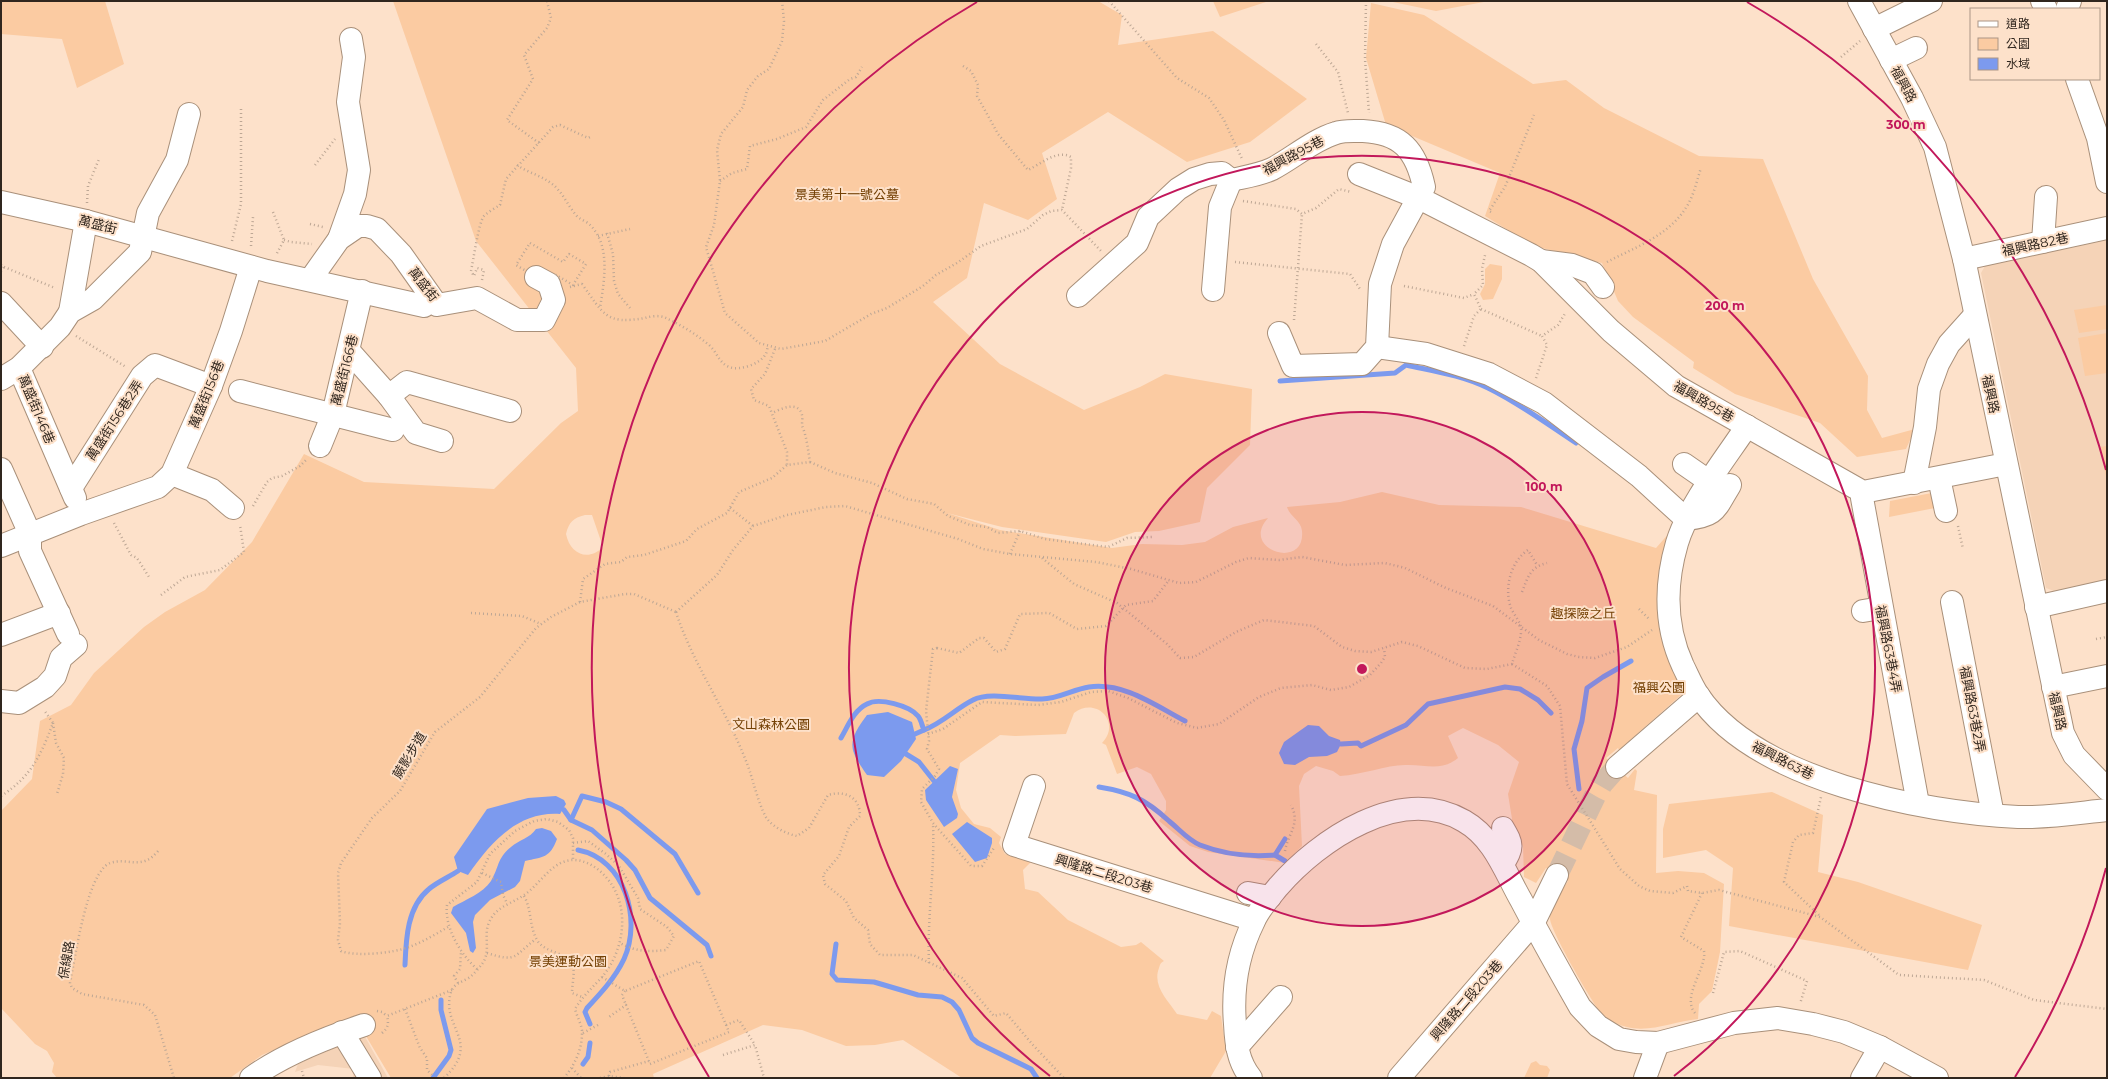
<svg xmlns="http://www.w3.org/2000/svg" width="2108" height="1079" font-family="Montserrat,'Noto Sans TC',sans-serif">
  <rect width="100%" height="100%" fill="#fde1ca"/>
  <g fill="#f5d3b7">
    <path d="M2107,240V580L2054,591L2046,588L1981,273L1985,266Z"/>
    <path d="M364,1035L388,1078H353L354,1069L318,1065L295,1072L298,1064Z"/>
  </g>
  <g fill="#fbcba2" fill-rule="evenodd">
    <path d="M1,1H105L124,64L77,88L62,39L1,34Z"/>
    <path d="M393,1H1098L1122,15L1118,45L1213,31L1307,99L1250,142L1187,162L1108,112L1042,153L1057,199L1028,220L984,203L967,278L933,302L1000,364L1084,410L1140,387L1165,374L1252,389L1250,445L1207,488L1200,522L1159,531L1135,532L1106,542L1002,527L947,513L1000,530L1112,548L1142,544L1182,545L1205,542L1233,527L1268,518C1239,550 1306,571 1302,531C1301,520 1290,517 1287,507L1340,502L1382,492L1439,505L1521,507L1656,548L1671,531L1682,689L1681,695L1619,750L1618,748L1606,758L1628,778L1635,769L1637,771L1634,790L1657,795L1656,873L1678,871L1704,873L1724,884L1720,952L1712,991L1699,1004L1698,1019C1675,1021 1650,1033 1627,1027C1617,1025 1605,1018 1599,1010C1590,999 1551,931 1550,919C1549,906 1562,891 1568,881L1546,868L1536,883L1524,877L1523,846L1512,829V819L1508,794L1519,762L1498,745L1463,728L1448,736L1458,758C1441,772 1425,764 1405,765C1386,765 1362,775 1340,776L1333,771L1316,766L1304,774L1299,786L1302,846L1285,863L1208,852L1190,846L1159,821L1166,810V801L1151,774L1137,767L1117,774L1106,745L1102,743C1122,722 1096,696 1074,713L1066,734L1015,736L1000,735L960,763L956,790L961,808L974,824L990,828L1001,837L999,843L1005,854L1031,862L1023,870L1025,889L1038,892L1068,920L1121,947L1136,945L1141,942L1164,961C1160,963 1160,965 1159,968C1152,986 1168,1000 1177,1014L1207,1020L1212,1011L1221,1016L1226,1051L1210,1078H962L903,1040L875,1045L846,1046L802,1030L763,1025L653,1074L654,1078H391L354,1016L262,1055L230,1078H57L52,1072L54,1063L47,1051L35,1044L1,1008V811L32,779L40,721L71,705L94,673L144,627L165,612L205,590L252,542L304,454L364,482L494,489L561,423L578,411L576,368L476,241ZM585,515H592L603,547C588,562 570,554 566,534C569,522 573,518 585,515Z"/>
    <path d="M1213,1H1269L1220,17Z"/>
    <path d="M1388,1H1489L1436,11Z"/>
    <path d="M1371,3L1424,15L1533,84L1566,80L1604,108L1699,156L1763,159L1813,279L1868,376L1867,410L1882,438L1915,429L1906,449L1857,457L1820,423L1735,394L1693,368L1694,362L1633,317L1618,301L1602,263L1534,246L1485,216L1500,173L1386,125L1366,58Z"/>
    <path d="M1490,264L1502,266V279L1493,299L1483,300L1480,294L1485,284V269Z"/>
    <path d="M2107,305V329L2079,333L2074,310Z"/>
    <path d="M2107,333V373L2085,376L2078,338Z"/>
    <path d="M2107,446V481L2100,447Z"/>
    <path d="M1937,492L1940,507L1889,517L1890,501Z"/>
    <path d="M1772,792L1823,815L1818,872L1858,882L1982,925L1968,970L1729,926L1733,868L1706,850L1663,858V829L1669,804Z"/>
    <path d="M1536,1061L1540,1065L1547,1066L1550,1070L1547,1078H1524L1531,1063Z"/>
  </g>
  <g fill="#7c9aee">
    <path d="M888,712L912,722L916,739L901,761L884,777L867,775C848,748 847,742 867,715Z"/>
    <path d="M1308,725L1319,726L1329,736L1340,740L1341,744L1337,752L1327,756L1309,757L1295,765L1284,764L1279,753L1284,742Z"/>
    <path d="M950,766L958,769L952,797L958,814L957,818L944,827L926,800L925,790Z"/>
    <path d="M556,796L564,800L566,804L560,814C518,811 490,843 468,875L458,871L454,857L487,809L528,798Z"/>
    <path d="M967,822L992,838V843L987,858L975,862L952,834Z"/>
    <path d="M542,828L551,831L557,839C550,858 543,857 525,861L520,881L515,887L490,900L475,915L473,922L476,948L473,953L470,951L466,933L451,913L453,907C465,900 483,893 491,881C499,868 497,858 511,847C519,840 530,838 536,829Z"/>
  </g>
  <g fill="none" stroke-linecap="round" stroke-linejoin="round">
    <g stroke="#7c9aee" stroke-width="5">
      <path d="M1280,381L1395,373L1406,365C1433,371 1462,375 1488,388C1519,403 1547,424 1576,443"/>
      <path d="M924,730C944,722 955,709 973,700C989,691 1024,700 1042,699C1058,699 1074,689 1089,687C1124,682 1156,706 1185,721"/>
      <path d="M841,738C848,726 854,710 867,704C879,697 910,706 918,716C921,719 922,726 924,730L915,734"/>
      <path d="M1341,744L1358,743L1361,746L1406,725L1428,704L1505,687L1520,689L1538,700L1551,713"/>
      <path d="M906,754L919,762L934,781"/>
      <path d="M1099,787C1130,792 1145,799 1169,821C1179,829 1188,840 1200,845C1223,854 1251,857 1275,855"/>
      <path d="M1579,789L1574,749L1582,721L1587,688L1603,677L1631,661"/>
      <path d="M564,810L571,820L592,830L626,860L635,870L650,898L707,945L711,956"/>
      <path d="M571,820L582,796L606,802L621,809L675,854L698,893"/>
      <path d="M1285,839L1275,855L1285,861"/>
      <path d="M578,850C625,859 642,919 624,959C615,978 601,993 587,1008L585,1012L590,1024"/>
      <path d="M836,944L832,974L837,980L874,982L918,995L942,997L952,1002L959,1010L972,1038L978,1043L1031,1069L1037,1078"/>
      <path d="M405,965C406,939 407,907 429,889C437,882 449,877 458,871"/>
      <path d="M583,1064L588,1057L590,1043"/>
      <path d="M433,1078L449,1056L451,1050L441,1010V1000"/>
    </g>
    <path stroke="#d4bca8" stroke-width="22" stroke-dasharray="22 11" stroke-linecap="butt" d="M1557,875L1595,796L1602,784L1617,767"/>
    <defs>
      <g id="minor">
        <path d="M1859,1L1912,98L1935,147L1964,259L2063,733L2074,755L2107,789"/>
        <path d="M2042,1L2046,9"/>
        <path d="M2067,9L2070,1"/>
        <path d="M1874,29L1931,1"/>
        <path d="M1891,60L1916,48"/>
        <path d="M2077,79L2098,138L2107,182"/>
        <path d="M1359,174L1419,198L1531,255L1541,261L1611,331L1676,386L1863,492L2006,464"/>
        <path d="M1,202L86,221L267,271L424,306"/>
        <path d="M339,239L355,194L359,170L348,102L354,57L351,39"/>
        <path d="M2043,242L2046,197"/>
        <path d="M1964,259L2107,228"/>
        <path d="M1541,261L1572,265L1593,273L1603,287"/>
        <path d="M310,280L339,239L358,226H367L377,229L401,254L437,305L477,298L517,320H544L554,300L549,284L536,277"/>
        <path d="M1213,290L1220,207L1231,180"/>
        <path d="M1078,296L1137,243L1148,217L1178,189L1194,179L1210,174L1222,173L1231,180C1244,177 1259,175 1272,169C1293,158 1313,140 1336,133C1344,130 1354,131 1363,131C1401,133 1416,150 1424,187L1393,244L1380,284L1377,347L1362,364L1293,366L1279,333"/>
        <path d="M1,303L42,347"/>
        <path d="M70,312L86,221"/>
        <path d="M1377,347L1426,354L1489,374L1544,403L1639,476L1686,519C1716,516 1715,510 1730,485"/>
        <path d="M349,351L389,396L407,382L510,411"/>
        <path d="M19,368L75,498"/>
        <path d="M1,379L19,368L60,327L70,312L93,299L140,252L148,213L177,160L189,114"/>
        <path d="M240,391L393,430"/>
        <path d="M389,396L416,433L442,441"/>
        <path d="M1747,426C1725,459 1688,506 1677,543C1665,584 1665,627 1683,666C1688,676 1692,686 1698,695C1755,780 1923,813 2018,817C2048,818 2078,813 2107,810"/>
        <path d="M320,446L333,414L362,291"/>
        <path d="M1684,464L1710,482"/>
        <path d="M1,469L30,534V551L68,634"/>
        <path d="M172,474L212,490L233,508"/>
        <path d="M1939,478L1946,511"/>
        <path d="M1914,483L1925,427L1929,389L1938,364L1949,344L1975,315"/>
        <path d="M71,488L142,376L155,365L211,386"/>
        <path d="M1863,492L1862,498L1918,804"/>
        <path d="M1,546L81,514L158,487L172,474L211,386L231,331L251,267"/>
        <path d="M1952,602L1993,815"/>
        <path d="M2036,607L2107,591"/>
        <path d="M1863,611L1881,608"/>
        <path d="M1,635L59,613"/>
        <path d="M2053,687L2107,676"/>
        <path d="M1,701L19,703L45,687L55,676L61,658L76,645"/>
        <path d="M1617,767L1699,696"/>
        <path d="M1034,786L1014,845L1254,920"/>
        <path d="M1503,864C1513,847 1513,845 1503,828"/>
        <path d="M1248,893L1270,897"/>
        <path d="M342,1032L370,1078"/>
        <path d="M1237,1047L1281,997"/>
        <path d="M251,1078C284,1054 325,1038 364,1025"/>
        <path d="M1251,1078C1238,1062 1236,1044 1235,1024C1232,988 1238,953 1254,921C1259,909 1270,897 1278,887C1319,840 1400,784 1464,821C1494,838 1505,872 1521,900C1540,936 1560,972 1580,1007L1598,1026L1619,1039L1636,1042L1658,1043L1734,1023L1778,1018L1813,1024L1844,1032L1880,1047L1937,1078"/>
        <path d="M1399,1078L1534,922L1557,875"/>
        <path d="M1645,1078L1658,1043"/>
        <path d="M1862,1078L1880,1047"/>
      </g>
    </defs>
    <use href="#minor" stroke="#a9907a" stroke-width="24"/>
    <g stroke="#bda795" stroke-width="2.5" stroke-dasharray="1 3" stroke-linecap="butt">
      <path d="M782,1L784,21L782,41L769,69L758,76L747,90L743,107L721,134L717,150L720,181L714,225L706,247L725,313L759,343L781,349L825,341L871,314L887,308L923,286L936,275L957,263L981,246L1027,229L1043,215L1051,211L1062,210L1101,251"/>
      <path d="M1109,1L1177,78L1209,98L1224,120L1242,159"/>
      <path d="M1366,1L1365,59L1369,113"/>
      <path d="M1316,44L1338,72L1348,113"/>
      <path d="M1841,57L1860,41"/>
      <path d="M963,66L971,71L978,85L977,96L998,134L1028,170C1041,164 1057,149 1071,157V168L1062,210"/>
      <path d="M539,143L507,120L533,79L524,55L547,28L551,18L547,1"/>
      <path d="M315,165L335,139"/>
      <path d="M517,165C528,173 541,175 552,184C562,191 568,206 576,215C580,220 587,221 591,226C611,247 604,282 600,308"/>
      <path d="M720,181L732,173L747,169L750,146L777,139L806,127L823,100L850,79L856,77L862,67"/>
      <path d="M1243,201L1296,209L1302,214L1316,208L1339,189L1351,192"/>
      <path d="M87,203L88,186L99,159"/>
      <path d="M273,212L284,240L276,255"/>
      <path d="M1491,212L1489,211L1505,187L1534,115"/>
      <path d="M310,224L323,227"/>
      <path d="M607,233L613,254L614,281L618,294L630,308"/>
      <path d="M598,236L630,229"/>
      <path d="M284,240L291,242L312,244"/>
      <path d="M232,241L241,204V107"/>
      <path d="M530,243L563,262L569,254L586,264L573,285L556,275L552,283L536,277L516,265Z"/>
      <path d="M251,246L253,217"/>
      <path d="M1235,262L1350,274L1360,289"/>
      <path d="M1607,262C1636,247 1670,235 1687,206C1694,195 1697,180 1701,168"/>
      <path d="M1,265L4,267L1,271"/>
      <path d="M4,267L55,288"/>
      <path d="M482,280L484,270L477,268L474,276L471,271C473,262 479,221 484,216C488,212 495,208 500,205L506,179L553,127L560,125L588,138L590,137"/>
      <path d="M1404,286L1464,298L1474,294"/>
      <path d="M570,287L582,284C604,314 605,325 645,318C651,316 660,315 666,318C681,325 696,334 709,345C717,352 719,363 729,367C739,371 760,364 765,355C767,353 767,349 768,346"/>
      <path d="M1481,309L1542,336"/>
      <path d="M1294,320L1302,214"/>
      <path d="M76,336L126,367"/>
      <path d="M1464,346L1474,316L1481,309L1474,294L1483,285L1482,269L1485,255"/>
      <path d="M775,349L765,374L751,389L754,400L769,406L787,452V465"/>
      <path d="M1536,378L1547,345L1542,336L1558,325L1566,312"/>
      <path d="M810,462L835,473L872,483L907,499L934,504L948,516L970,525L987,527L998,533L1020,531L1045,539L1108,547L1127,538L1153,537"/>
      <path d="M253,506L267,482L272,478L282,476L300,466L307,459"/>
      <path d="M730,508L753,526"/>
      <path d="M114,523L131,555L137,558L149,577"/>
      <path d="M1958,526L1963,549"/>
      <path d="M1010,554L1020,531"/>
      <path d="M1042,558L1074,584L1117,603L1167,644L1180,658L1194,657L1236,632L1264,620L1314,626L1342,647L1355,651L1371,652L1402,642L1418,646L1465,668L1487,669L1512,664C1515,653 1522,639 1521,628C1520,621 1514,615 1511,608C1504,589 1510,562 1528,550L1537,565"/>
      <path d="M1522,592C1528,577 1530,567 1547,563"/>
      <path d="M161,595L185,577L220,570L244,552L240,525"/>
      <path d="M580,602L583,579L605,564L621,562L627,557L644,555L686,541L697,529L727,513L739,492L772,478L787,465L810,462C808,450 807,439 803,428C801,424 803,419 802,415C798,400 781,409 772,413"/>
      <path d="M1639,609L1650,620"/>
      <path d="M676,612L717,575L733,550L753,526L787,515L826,507L845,506L958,539L983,549L1010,554L1096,562L1131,569L1179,583L1196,582L1236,562L1249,558L1279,560L1302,557L1345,565L1385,563L1405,568L1446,588L1493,606L1539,640L1567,654L1579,657L1595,658L1627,647L1652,630"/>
      <path d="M676,612C694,668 731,716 750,772C753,782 762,814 768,820C775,828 787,834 797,836L809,828L828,795C845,790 860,797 860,816L849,827L839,856L823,875L825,884L846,901L854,918L868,930L870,944L880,955H913L962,978L994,1016L1006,1013L1033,1045L1064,1078"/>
      <path d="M471,613L522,616L541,624"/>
      <path d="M2096,639L2107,637"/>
      <path d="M937,648L933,649L926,711L929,741L927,749L939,769L935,776L922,789L921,802L933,823L971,866H982L994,848"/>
      <path d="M1512,664L1547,686L1560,706L1567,784L1620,869L1639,886L1650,891L1673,893L1687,886L1688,891L1702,893L1719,890L1820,917L1899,975L1984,980L2034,1000L2107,1009"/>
      <path d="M53,723L56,743L64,758L63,774L57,794"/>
      <path d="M928,734L943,729L982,702L1038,705L1061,702L1091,692L1108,691L1128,698L1177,723L1197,728L1219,724L1259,697L1281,688L1312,685L1331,690L1349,687L1370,675L1381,663L1385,657L1384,648"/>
      <path d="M1,796C31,777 41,755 53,723L44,710"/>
      <path d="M573,843L588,841L606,854L619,866L638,898L640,909L667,927L674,936L666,950C649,952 636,952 620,943"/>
      <path d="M158,851C142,871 128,857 110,863C87,872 75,959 70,983L72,988L82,994L144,1005L155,1015L174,1078"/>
      <path d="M1285,851C1288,833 1301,824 1291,805"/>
      <path d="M482,873L501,882L503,895L507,903"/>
      <path d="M524,896C532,910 529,926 537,940C545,954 569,952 573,965C575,974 572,984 572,993L582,997"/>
      <path d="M1819,915L1784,882L1793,842L1799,835L1813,833L1821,797"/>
      <path d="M448,927C436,934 423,942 409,947C394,953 356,957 341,951L338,940L340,923L338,873L341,863L372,818L400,791L435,732L480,697L536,628L551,617L580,602L625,594H634L676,612"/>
      <path d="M487,953C518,963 513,956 536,939"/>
      <path d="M929,963C927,917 935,870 933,824"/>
      <path d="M477,969C461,955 444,927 447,905L477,882L490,854L503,842L515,831L534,821L547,819L558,822L569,830L573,838V860"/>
      <path d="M602,977L625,991L699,961L729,1032L650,1064L626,1005L609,1017"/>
      <path d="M458,983L454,976L460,969L461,952"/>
      <path d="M625,991L622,995L626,1005"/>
      <path d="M1713,993L1724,952L1740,951L1807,981L1800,1004"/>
      <path d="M405,1009L420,1048L427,1058V1070L435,1078"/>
      <path d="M377,1011L382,1012L387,1016"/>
      <path d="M1695,1013C1681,997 1707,968 1704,951L1681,937L1702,893"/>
      <path d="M726,1025L739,1020L755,1045"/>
      <path d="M382,1033C388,1028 389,1024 387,1016L452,990"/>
      <path d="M583,1033L598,1025"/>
      <path d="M723,1055L755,1045L764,1078"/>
      <path d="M572,1068L581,1078"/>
      <path d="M302,1071L304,1078"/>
      <path d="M609,1076L610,1072L649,1061"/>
      <path d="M444,1078C483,1041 440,1028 451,992C454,983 463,982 470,977C474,974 479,968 482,964C491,952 484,938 488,925C495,906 510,905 524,895C540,885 552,859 575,860C589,861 601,870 610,882C630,910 624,951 602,977C592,988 582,997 575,1009C577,1017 583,1027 582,1034C582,1050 574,1066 564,1078"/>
      <path d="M600,1078L609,1076L624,1078"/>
    </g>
    <use href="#minor" stroke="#fff" stroke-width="22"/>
    <path stroke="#bda795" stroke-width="2.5" stroke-dasharray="1 3" stroke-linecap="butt" d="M937,648L959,653L979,638H984L996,652L1005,649L1020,614L1049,613L1077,629L1106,626L1126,605L1153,601L1169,580"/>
  </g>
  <circle cx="1362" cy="669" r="257" fill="#c2185b" fill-opacity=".12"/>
  <g fill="none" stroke="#c2185b" stroke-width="2">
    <circle cx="1362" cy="669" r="257"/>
    <path d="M1050 1076A513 513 0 1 1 1674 1076"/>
    <path d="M2106 868A770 770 0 0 1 2015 1077M709 1077A770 770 0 0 1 977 2M1747 2A770 770 0 0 1 2106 470"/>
  </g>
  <g text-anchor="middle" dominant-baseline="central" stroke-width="4" stroke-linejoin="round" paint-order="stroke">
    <g font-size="13" fill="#30261e" stroke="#fde1ca">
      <text transform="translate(1904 84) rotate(61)">福興路</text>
      <text transform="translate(1293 155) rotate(-28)">福興路95巷</text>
      <text transform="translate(98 224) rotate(14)">萬盛街</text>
      <text transform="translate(2035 244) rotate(-12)">福興路82巷</text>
      <text transform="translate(424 284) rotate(52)">萬盛街</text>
      <text transform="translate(344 370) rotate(-76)">萬盛街166巷</text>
      <text transform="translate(206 394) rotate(-68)">萬盛街156巷</text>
      <text transform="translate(1991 394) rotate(78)">福興路</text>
      <text transform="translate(1704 401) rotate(30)">福興路95巷</text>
      <text transform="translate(37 409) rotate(67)">萬盛街146巷</text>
      <text transform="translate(114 420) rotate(-57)">萬盛街156巷2弄</text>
      <text transform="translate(1889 649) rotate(79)">福興路63巷4弄</text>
      <text transform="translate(1973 709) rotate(79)">福興路63巷2弄</text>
      <text transform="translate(2058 711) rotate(77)">福興路</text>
      <text transform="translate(409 755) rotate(-59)">蕨影步道</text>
      <text transform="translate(1783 760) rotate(27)">福興路63巷</text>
      <text transform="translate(1104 873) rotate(17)">興隆路二段203巷</text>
      <text transform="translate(66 960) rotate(-80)">保線路</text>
      <text transform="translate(1466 1000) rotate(-49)">興隆路二段203巷</text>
    </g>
    <g font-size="13" fill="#744105" stroke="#fde1ca">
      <text x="847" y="194">景美第十一號公墓</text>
      <text x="1583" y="613">趣探險之丘</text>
      <text x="1659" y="687">福興公園</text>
      <text x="771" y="724">文山森林公園</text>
      <text x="568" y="961">景美運動公園</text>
    </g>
  </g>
  <circle cx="1362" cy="669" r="6" fill="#c2185b" stroke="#fde1ca" stroke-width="2"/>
  <g font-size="12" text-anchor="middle" font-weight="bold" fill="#c2185b" stroke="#fde1ca" stroke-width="4" stroke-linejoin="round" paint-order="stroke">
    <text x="1906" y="129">300 m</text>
    <text x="1725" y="310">200 m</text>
    <text x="1544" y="491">100 m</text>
  </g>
  <rect width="2108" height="1079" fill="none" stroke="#30261e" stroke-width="4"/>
  <rect x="1970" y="8" width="130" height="72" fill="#fde1ca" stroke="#ab9685"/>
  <rect x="1978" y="21" width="20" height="6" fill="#ffffff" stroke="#ab9685"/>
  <text x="2006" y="28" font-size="12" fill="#30261e">道路</text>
  <rect x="1978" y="38" width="20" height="12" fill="#fbcba2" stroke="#ab9685"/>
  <text x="2006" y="48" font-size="12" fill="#30261e">公園</text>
  <rect x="1978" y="58" width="20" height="12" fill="#7c9aee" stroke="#ab9685"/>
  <text x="2006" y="68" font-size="12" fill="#30261e">水域</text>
</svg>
